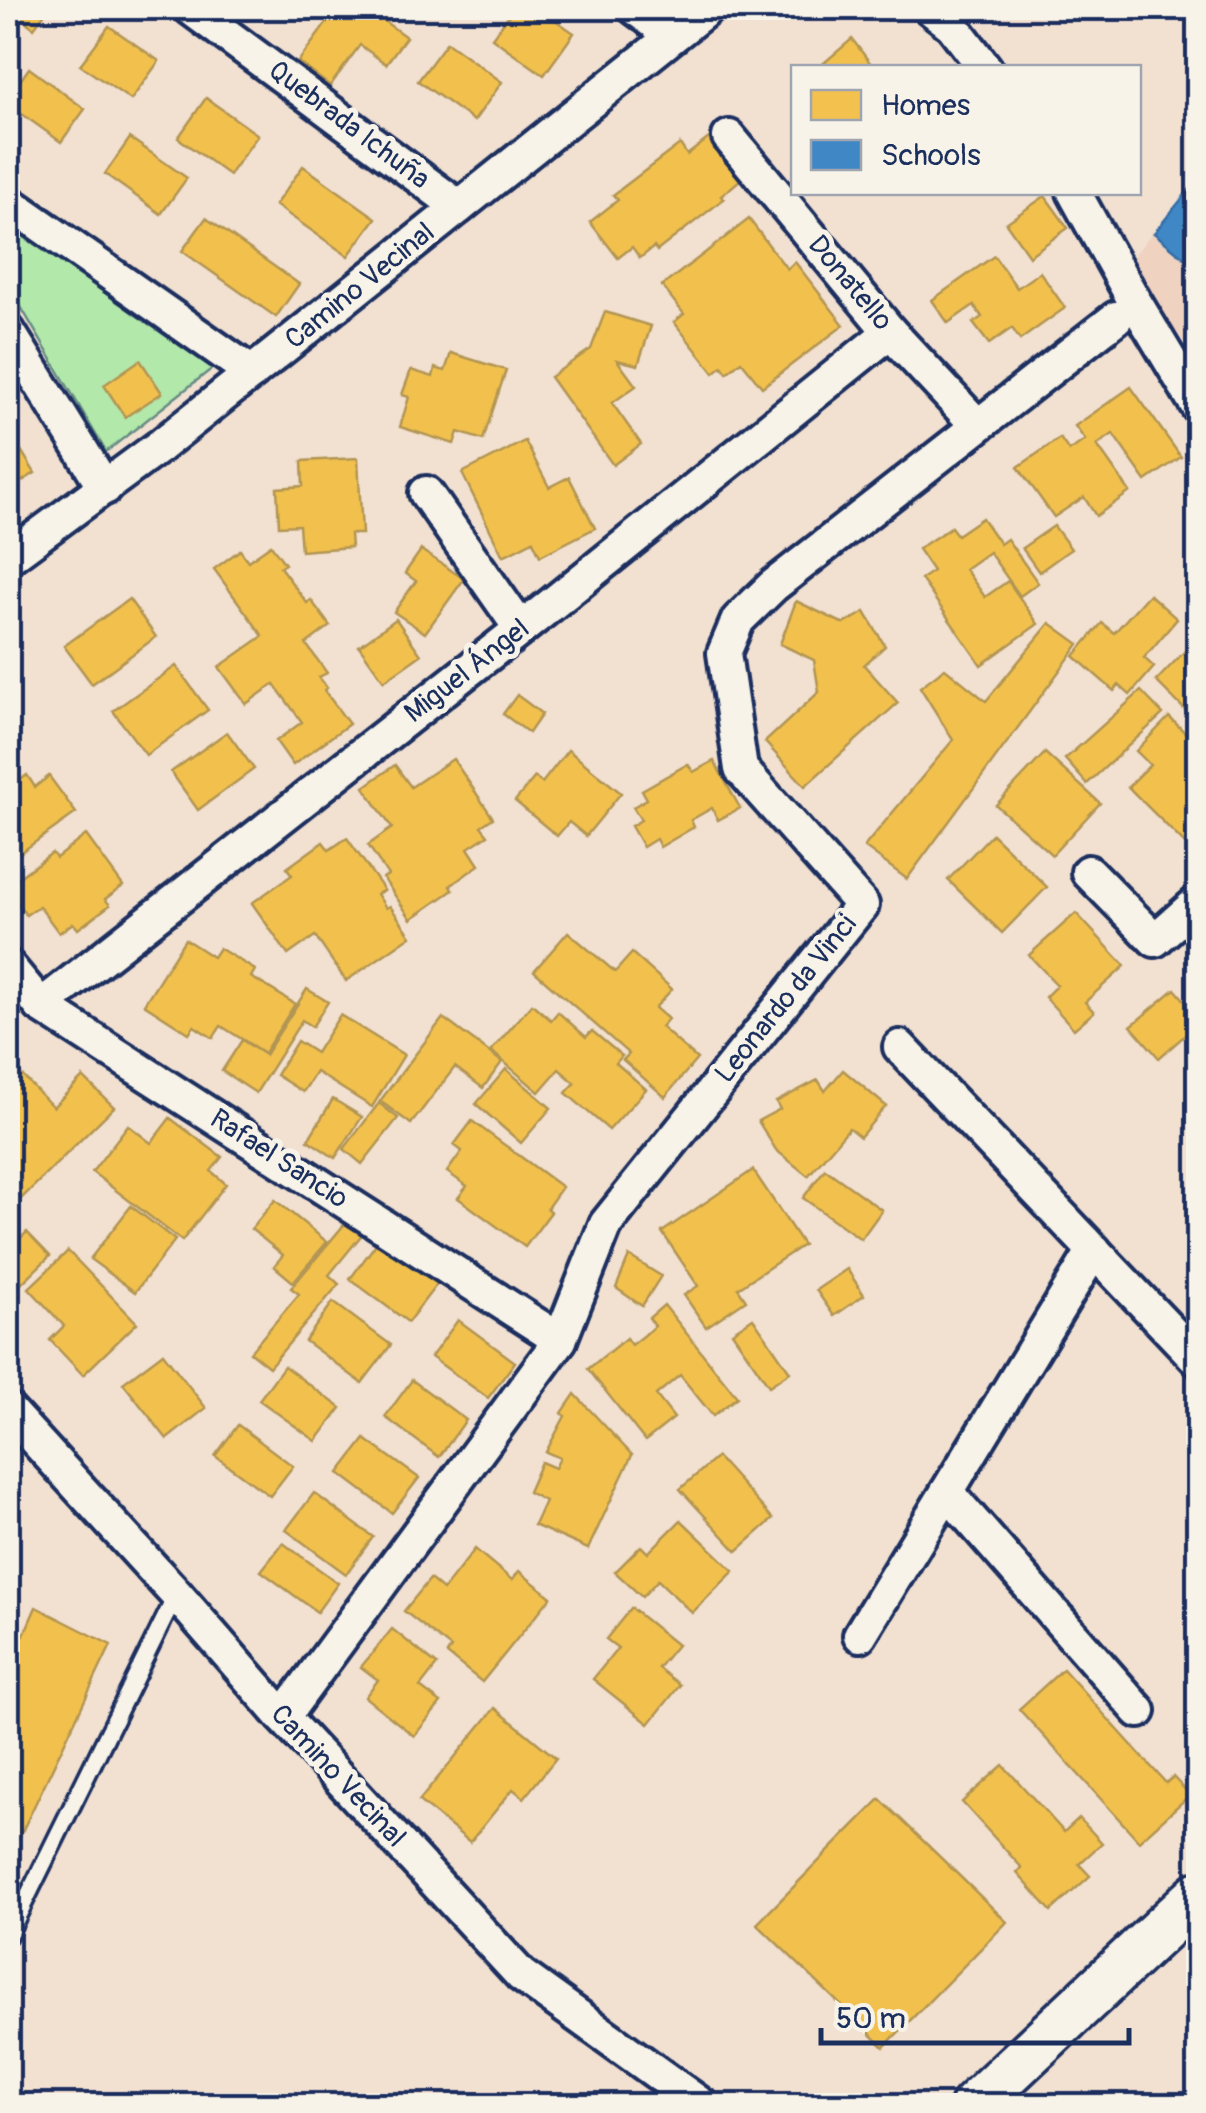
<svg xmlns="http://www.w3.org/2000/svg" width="1206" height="2113" font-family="Pangolin,sans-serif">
  <rect width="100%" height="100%" fill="#f2e0d1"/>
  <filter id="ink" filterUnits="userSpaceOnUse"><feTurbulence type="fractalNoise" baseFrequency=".01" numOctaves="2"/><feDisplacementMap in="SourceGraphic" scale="20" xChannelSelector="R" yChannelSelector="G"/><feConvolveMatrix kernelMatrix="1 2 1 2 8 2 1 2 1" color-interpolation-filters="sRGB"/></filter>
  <g filter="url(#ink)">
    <path fill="#efd2c0" d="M1198,178V359L1125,266Z"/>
    <path fill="#b2e8aa" stroke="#668c84" stroke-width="2.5" d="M8,226L214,367L106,452L8,285Z"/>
    <g fill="#f2c14e" stroke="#b29553" stroke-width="2.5">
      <path d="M8,8H49L34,28Z"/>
      <path d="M308,8H366L406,37L386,64L360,45L330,86L298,62L328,21Z"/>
      <path d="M514,8H538L574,33L544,75L492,38Z"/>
      <path d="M109,26L159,61L131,100L80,65Z"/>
      <path d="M852,39L874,68H818Z"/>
      <path d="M447,42L502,82L474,121L418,81Z"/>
      <path d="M29,68L85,109L61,142L8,104V98Z"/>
      <path d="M206,98L258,135L229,175L178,138Z"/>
      <path d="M130,138L187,178L161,214L105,174Z"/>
      <path d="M709,138L741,179L721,196L724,199L657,251L654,247L640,258L632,247L618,258L590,222L618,200L613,195L680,144L687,155Z"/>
      <path d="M303,166L376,218L348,256L275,205Z"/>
      <path d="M1045,196L1068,228L1029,256L1006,223Z"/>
      <path d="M206,218L299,284L276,317L182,251Z"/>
      <path d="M749,219L787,269L795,262L844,325L762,387L741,361L727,373L722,366L714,373L674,322L684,314L662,286Z"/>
      <path d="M994,256L1017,288L1040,272L1065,308L1020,340L1012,328L989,344L973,323L982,317L974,305L948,323L932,300Z"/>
      <path d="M605,312L651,326L638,365L617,360L636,386L612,403L641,444L613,465L550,377L591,349Z"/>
      <path d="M451,353L506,370L483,440L458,432L454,444L400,427L409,397L402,395L411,370L433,377L435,368L445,371Z"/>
      <path d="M140,360L162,393L125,417L104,385Z"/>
      <path d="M1131,387L1181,457L1146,481L1113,434L1097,445L1130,492L1096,516L1084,497L1054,517L1018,467L1060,438L1069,451L1085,440L1075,426Z"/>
      <path d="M8,429L35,473L8,490Z"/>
      <path d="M525,441L549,487L569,477L595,528L540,556L533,541L503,556L462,473Z"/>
      <path d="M358,458L362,534H350L351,547L301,551L299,525L279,526L277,488L303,486L302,461Z"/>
      <path d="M982,518L1000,544L1007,539L1038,583L1020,596L989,552L965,569L985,597L1008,581L1038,624L981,665L921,579L933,571L918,549L951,527L957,535Z"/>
      <path d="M1054,526L1071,549L1039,572L1022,548Z"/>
      <path d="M271,545L285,564L280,567L307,603L311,600L330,626L306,644L327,673L319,677L327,688L324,690L349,724L293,765L276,741L302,722L274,684L246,704L219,667L263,636L214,569L240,550L248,561Z"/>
      <path d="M421,550L464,579L425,633L394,612L416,581L405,573Z"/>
      <path d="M1149,594L1177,619L1144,658L1154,667L1130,695L1119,685L1114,691L1074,656L1102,623L1114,633Z"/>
      <path d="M129,599L156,637L92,684L64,646Z"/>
      <path d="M796,601L844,624L865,612L885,646L864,665L898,703L805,786L765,742L819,692L814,660L780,644Z"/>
      <path d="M396,619L421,655L384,681L359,646Z"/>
      <path d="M1050,623L1079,644L907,879L864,847L953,740L920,687L945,668L986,701Z"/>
      <path d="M1187,649L1198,660V723L1156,681Z"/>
      <path d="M176,666L208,710L146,755L113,711Z"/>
      <path d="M1141,691L1163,714L1087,784L1065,759Z"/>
      <path d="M517,695L542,714L529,733L503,714Z"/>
      <path d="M1169,717L1198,745V857L1128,787L1150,765L1136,751Z"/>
      <path d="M227,732L254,769L198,810L171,772Z"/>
      <path d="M568,750L621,793L586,836L569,822L557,836L515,801L535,777L542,783Z"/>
      <path d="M1045,753L1100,803L1052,855L996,805Z"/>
      <path d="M453,759L493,818L481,826L488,835L468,848L479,865L450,886L453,890L411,919L383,878L388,875L368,845L392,828L364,787L395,765L411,787Z"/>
      <path d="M714,761L740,808L718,820L712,808L691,820L694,827L660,847L656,839L643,847L631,826L641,820L633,807L647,799L642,790L688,764L693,772Z"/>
      <path d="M27,775L35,787L49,776L76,813L20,853L8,836V789Z"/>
      <path d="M992,834L1047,887L1002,933L948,880Z"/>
      <path d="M86,835L123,886L105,899L110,905L78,929L73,923L59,933L39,906L26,915L8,890V885L52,853L56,858Z"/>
      <path d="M347,838L384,890L377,894L386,908L390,906L411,936L346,981L315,936L288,955L252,903L292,875L287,868L323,842L329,850Z"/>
      <path d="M1076,913L1125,966L1085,1002L1094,1012L1074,1029L1045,997L1057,985L1029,955Z"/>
      <path d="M568,932L615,972L632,953L672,989L655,1008L668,1019L661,1027L697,1059L665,1097L623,1060L629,1054L534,971Z"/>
      <path d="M185,939L213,957L219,948L255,970L251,977L295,1004L264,1053L221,1026L213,1038L194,1026L189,1033L144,1004Z"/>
      <path d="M307,989L328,1002L312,1027L302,1020L256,1093L222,1071L242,1040L265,1055Z"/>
      <path d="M1175,989L1198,1016V1024L1159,1058L1131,1026Z"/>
      <path d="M532,1004L551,1020L558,1012L586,1037L592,1031L622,1056L616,1063L646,1089L609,1130L566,1093L575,1083L559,1069L539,1092L491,1051Z"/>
      <path d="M340,1015L404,1055L372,1107L316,1072L303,1092L276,1075L297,1041L316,1053Z"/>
      <path d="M443,1018L502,1062L483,1088L455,1067L411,1124L380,1101Z"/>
      <path d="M9,1062L53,1107L83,1077L114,1107L19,1201L8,1189Z"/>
      <path d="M506,1069L551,1108L521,1143L476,1104Z"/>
      <path d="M843,1070L886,1106L860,1137L849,1128L808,1176L776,1150L758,1121L780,1109L776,1102L818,1080L825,1091Z"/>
      <path d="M333,1099L362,1117L335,1158L308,1140Z"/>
      <path d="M379,1103L398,1118L362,1164L344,1149Z"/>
      <path d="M170,1118L222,1157L211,1171L226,1184L182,1241L92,1172L128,1125L151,1143Z"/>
      <path d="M472,1121L562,1187L547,1208L551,1212L525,1247L458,1198L467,1186L447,1172L462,1151L454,1145Z"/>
      <path d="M825,1169L882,1210L861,1239L803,1198Z"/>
      <path d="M753,1170L803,1245L738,1288L746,1300L706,1327L684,1295L698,1286L662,1232Z"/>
      <path d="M275,1200L327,1242L293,1282L274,1266L283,1255L251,1229Z"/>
      <path d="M131,1206L175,1240L135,1292L90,1259Z"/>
      <path d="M348,1220L364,1232L329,1275L339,1284L269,1367L250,1352L299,1294L291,1288Z"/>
      <path d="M27,1232L50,1256L21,1284L8,1270V1250Z"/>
      <path d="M381,1237L440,1280L408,1322L350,1279Z"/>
      <path d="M68,1251L137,1323L83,1375L50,1340L64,1326L29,1288Z"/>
      <path d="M629,1256L661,1276L642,1306L616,1288Z"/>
      <path d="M847,1269L864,1295L834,1316L816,1290Z"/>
      <path d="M333,1302L391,1345L362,1383L305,1341Z"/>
      <path d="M664,1305L737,1397L713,1416L680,1375L656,1395L674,1418L645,1441L588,1369L626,1338L631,1345L655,1326L649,1318Z"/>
      <path d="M753,1318L790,1372L769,1386L732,1332Z"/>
      <path d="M458,1320L515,1362L488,1398L431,1357Z"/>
      <path d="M163,1353L206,1408L167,1439L123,1383Z"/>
      <path d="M284,1366L341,1408L316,1441L259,1400Z"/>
      <path d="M412,1380L466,1420L439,1457L385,1417Z"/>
      <path d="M575,1394L632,1455L588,1549L534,1525L545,1501L528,1492L541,1462L555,1468L560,1458L546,1452L565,1416L562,1413Z"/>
      <path d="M238,1425L293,1466L270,1496L215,1456Z"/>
      <path d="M365,1439L419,1478L392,1513L339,1473Z"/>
      <path d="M717,1457L773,1519L737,1551L680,1489Z"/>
      <path d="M314,1493L373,1537L346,1574L286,1530Z"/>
      <path d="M681,1520L734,1571L692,1613L658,1580L642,1597L615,1572L641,1546L648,1553Z"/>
      <path d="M283,1543L338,1583L317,1612L261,1571Z"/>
      <path d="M475,1549L512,1580L519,1571L551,1597L482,1682L447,1654L451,1648L404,1611L430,1579L443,1590Z"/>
      <path d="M36,1607L111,1645L8,1861V1671Z"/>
      <path d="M631,1608L677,1645L658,1668L680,1685L649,1724L593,1679L618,1648L606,1639Z"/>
      <path d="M392,1629L437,1665L420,1687L441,1703L414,1736L365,1697L378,1680L361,1667Z"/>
      <path d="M1063,1669L1166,1783L1173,1777L1190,1795L1139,1841L1019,1709Z"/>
      <path d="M495,1708L556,1758L524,1798L513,1789L470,1842L419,1801Z"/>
      <path d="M1003,1765L1064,1832L1079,1818L1102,1843L1079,1864L1090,1876L1051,1911L1017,1873L1022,1868L962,1802Z"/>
      <path d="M880,1799L1007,1922L884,2047L757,1924Z"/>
    </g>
    <path fill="#3f88c5" stroke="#346da6" stroke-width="2.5" d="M1198,179V269L1154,233Z"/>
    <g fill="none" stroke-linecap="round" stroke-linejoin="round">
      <defs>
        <path id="lane" d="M8,1936L176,1595"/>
        <g id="street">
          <path d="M190,8L459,207"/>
          <path d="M635,8L672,35"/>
          <path d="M930,8L952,25L985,68"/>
          <path d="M729,137L890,332L977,425"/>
          <path d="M1074,192L1135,302L1198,407"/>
          <path d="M8,202L252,373"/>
          <path d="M8,331L105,488"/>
          <path d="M426,493L521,629"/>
          <path d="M8,558L160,446L708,8"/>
          <path d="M1088,872L1155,940L1198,902"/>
          <path d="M8,966L41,1006L560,1340"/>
          <path d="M41,1006L521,629L890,332"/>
          <path d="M900,1047L1198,1360"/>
          <path d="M8,1410L176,1594L283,1717L521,1975L703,2106"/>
          <path d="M947,1492L1139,1711"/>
          <path d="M860,1635L1094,1250"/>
          <path d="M283,1717L560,1340L606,1224L862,905L741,769L724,653L738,620L773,586L1116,318"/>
        </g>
        <path id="secondary" d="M973,2106L1198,1895"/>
      </defs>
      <use href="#lane" stroke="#1b2f5e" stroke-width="22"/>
      <use href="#street" stroke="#1b2f5e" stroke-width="40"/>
      <use href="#secondary" stroke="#1b2f5e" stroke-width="52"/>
      <use href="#lane" stroke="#f7f3e8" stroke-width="15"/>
      <use href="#street" stroke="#f7f3e8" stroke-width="32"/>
      <use href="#secondary" stroke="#f7f3e8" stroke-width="45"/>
    </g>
  </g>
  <g text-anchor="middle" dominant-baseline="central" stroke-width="10" stroke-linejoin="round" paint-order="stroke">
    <g font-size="28" fill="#1b2f5e" stroke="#f7f3e8">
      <text transform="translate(349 125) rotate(37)">Quebrada Ichuña</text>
      <text transform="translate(850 283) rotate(50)">Donatello</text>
      <text transform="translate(360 286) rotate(-39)">Camino Vecinal</text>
      <text transform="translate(467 671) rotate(-38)">Miguel Ángel</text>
      <text transform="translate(786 999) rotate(-51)">Leonardo da Vinci</text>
      <text transform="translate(279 1159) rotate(33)">Rafael Sancio</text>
      <text transform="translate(338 1776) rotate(47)">Camino Vecinal</text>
    </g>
  </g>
  <rect width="1206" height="2113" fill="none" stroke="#f7f3e8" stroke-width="40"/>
  <rect x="20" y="20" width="1166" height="2073" fill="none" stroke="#1b2f5e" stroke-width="4" filter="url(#ink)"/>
  <rect x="791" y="65" width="350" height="130" fill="#f7f3e8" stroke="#9fa5b1" stroke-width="2.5"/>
  <rect x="811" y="90" width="50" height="30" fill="#f2c14e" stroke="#9fa5b1" stroke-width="2.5"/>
  <text x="881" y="115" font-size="30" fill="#1b2f5e">Homes</text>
  <rect x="811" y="140" width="50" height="30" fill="#3f88c5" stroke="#9fa5b1" stroke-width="2.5"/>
  <text x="881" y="165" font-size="30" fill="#1b2f5e">Schools</text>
  <path d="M821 2028v15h308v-15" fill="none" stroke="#1b2f5e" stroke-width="5"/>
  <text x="836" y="2028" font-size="30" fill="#1b2f5e" stroke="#f7f3e8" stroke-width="8" paint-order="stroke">50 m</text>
</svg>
